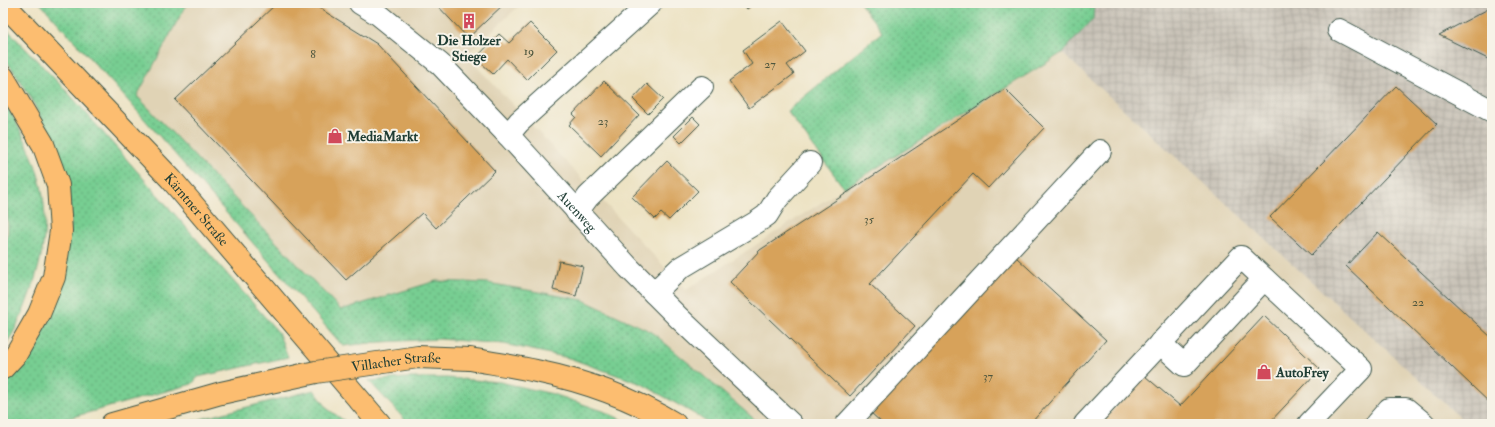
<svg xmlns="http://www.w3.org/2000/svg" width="1495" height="427" font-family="'IM FELL Double Pica',serif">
  <defs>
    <pattern id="industrial-grid" width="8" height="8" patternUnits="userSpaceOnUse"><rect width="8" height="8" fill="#c9c3b8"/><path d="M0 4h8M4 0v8" fill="none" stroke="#aca89f"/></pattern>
    <pattern id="grass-dots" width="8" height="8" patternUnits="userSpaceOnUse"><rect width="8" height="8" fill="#77ce92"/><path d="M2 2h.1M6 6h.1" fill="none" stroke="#61a878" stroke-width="1.8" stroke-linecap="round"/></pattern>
  </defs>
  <rect width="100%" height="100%" fill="#f7f3e8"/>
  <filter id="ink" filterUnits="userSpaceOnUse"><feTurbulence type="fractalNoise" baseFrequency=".025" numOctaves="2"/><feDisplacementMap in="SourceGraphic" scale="8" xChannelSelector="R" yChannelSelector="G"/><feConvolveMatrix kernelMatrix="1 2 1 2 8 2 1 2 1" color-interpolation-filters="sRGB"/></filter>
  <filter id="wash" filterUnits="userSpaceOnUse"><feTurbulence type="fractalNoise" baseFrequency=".012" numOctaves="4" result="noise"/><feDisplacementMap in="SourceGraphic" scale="16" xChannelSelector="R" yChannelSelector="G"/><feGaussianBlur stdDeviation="0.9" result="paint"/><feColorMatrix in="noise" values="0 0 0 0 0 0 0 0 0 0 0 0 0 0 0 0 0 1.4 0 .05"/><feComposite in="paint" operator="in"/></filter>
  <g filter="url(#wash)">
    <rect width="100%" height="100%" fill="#ede3c4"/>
    <g fill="#e0d3b5">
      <path d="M187,3H522L466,55L686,290L844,188L1062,53L1467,424H760L652,332L436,281L341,310L137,96Z"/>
      <path d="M3,181L7,196L8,232L3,249Z"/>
    </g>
    <path fill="url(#industrial-grid)" d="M1094,3H1492V424H1467L1062,53L1093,19Z"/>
    <g fill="url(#grass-dots)" stroke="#4b8663">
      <path d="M40,3H187L137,96L341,310L436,281L488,283L583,300L652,332L760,424H709L698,416L642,384L569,358L504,344L440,339L380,342L343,346L132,105Z"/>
      <path d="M860,3H1094L1093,19L1062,53L844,188L787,111L882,32Z"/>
      <path d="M3,25L71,96L278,332L288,357L198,377L192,384L47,424H3V386L17,372L37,344L53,307L71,225L69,191L65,172L58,153L31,98L3,55Z"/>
      <path d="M3,99C43,167 59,216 30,293C23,312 16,332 3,348V249L8,232L7,196L3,181Z"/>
      <path d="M407,378H446L500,382L553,394L603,411L631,424H409L369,381Z"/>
      <path d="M314,390L329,410L349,424H181Z"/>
    </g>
    <g id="blocks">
      <g fill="#d7a25a">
        <path d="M277,3H311L377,44L495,171L436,228L422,213L346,280L175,100Z"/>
        <path d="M435,3H505L468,38Z"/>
        <path d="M742,3H755L747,9Z"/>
        <path d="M1492,7V61L1439,35Z"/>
        <path d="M782,21L805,51L787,65L794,74L749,108L729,81L752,64L743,50Z"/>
        <path d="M530,23L557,50L527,80L507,59L493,74L476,58L499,34L509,43Z"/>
        <path d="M604,81L639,115L601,156L569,125L576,117L573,114Z"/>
        <path d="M647,84L663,99L648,114L633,99Z"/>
        <path d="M1396,86L1437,124L1311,255L1270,217Z"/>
        <path d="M1005,89L1044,128L988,188L973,174L870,284L915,326L850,396L730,282L760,250Z"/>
        <path d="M693,117L700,124L681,143L674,136Z"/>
        <path d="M667,161L698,191L669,220L661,213L655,219L632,197Z"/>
        <path d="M1378,232L1492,338V405L1346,266Z"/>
        <path d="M1016,257L1106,340L1030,424H883L869,411Z"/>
        <path d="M559,261L583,266L576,296L553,290Z"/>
        <path d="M1264,316L1320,369L1268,424H1100L1145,376L1180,406Z"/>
      </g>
    </g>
  </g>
  <g filter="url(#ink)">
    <use href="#blocks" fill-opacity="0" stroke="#3e564a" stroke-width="1"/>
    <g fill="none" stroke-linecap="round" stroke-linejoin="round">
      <defs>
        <g id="minor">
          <path id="s1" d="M360,3L378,14L440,64L508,135L629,268L679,318L791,424"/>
          <path d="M1339,30L1492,111"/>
          <path d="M508,135L519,122L651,3"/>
          <path d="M577,212L588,197L702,87"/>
          <path d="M654,293L680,268L757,222L767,215L777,199L810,163"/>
          <path d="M1160,343L1184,365L1264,279"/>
          <path d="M847,424L1100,151"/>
          <path d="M1085,424L1241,257L1361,369L1309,424"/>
          <path d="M1376,424L1389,409H1406L1424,424"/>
        </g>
        <g id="major">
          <path id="s2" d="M3,3L171,179L380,424"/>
          <path d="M3,77L43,144L58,185L61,231L54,277L39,314L16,354L3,368"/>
          <path d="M470,359C492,363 515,366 536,371C584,381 634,399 675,424"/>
          <path d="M112,424L221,393"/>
        </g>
      </defs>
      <use href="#minor" stroke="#3e564a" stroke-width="24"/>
      <use href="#major" stroke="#3e564a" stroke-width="24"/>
      <use href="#minor" stroke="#fff" stroke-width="22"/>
      <use href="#major" stroke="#fcbd6f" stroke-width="22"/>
      <defs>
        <g id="major-bridge">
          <path id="s3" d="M221,393L316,372L418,357L470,359"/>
        </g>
      </defs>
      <use href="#major-bridge" stroke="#3e564a" stroke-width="24" stroke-linecap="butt"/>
      <use href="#major-bridge" stroke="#fcbd6f" stroke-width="22"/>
    </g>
  </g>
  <defs>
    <symbol id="building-bare" viewBox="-9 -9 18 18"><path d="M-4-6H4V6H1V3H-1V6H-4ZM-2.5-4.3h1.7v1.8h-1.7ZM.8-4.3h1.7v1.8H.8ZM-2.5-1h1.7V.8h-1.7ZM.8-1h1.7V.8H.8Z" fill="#d1495b" stroke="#f7f3e8" stroke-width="2.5" paint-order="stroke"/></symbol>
    <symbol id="shop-bare" viewBox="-9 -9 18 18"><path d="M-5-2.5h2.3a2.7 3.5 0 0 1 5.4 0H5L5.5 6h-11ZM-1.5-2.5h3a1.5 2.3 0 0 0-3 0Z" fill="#d1495b" stroke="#f7f3e8" stroke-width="2.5" paint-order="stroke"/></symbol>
  </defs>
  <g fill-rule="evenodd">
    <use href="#building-bare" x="458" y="10" width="22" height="22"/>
    <use href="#shop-bare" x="324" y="125" width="22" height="22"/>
    <use href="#shop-bare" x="1253" y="361" width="22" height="22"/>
  </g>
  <g text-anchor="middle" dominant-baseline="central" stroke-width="4" stroke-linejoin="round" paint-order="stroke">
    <g font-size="12" fill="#4d563e">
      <text x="529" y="51">19</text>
      <text x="313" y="54">8</text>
      <text x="770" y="64">27</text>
      <text x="603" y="121">23</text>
      <text x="869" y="219">35</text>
      <text x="1418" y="302">22</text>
      <text x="988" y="376">37</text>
    </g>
    <g font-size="14" font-weight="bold" fill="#1f3d34" stroke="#f7f3e8" text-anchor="start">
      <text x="469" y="40" text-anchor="middle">Die Holzer<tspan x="469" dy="16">Stiege</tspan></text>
      <text x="347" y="136">MediaMarkt</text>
      <text x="1276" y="372">AutoFrey</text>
    </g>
    <g font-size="14" fill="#1f3d34" stroke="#f7f3e8">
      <text stroke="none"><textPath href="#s2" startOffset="283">Kärntner Straße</textPath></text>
      <text stroke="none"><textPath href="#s1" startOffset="302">Auenweg</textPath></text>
      <text stroke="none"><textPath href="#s3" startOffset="178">Villacher Straße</textPath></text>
    </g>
  </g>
  <rect width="1495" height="427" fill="none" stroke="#f7f3e8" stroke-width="16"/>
</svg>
